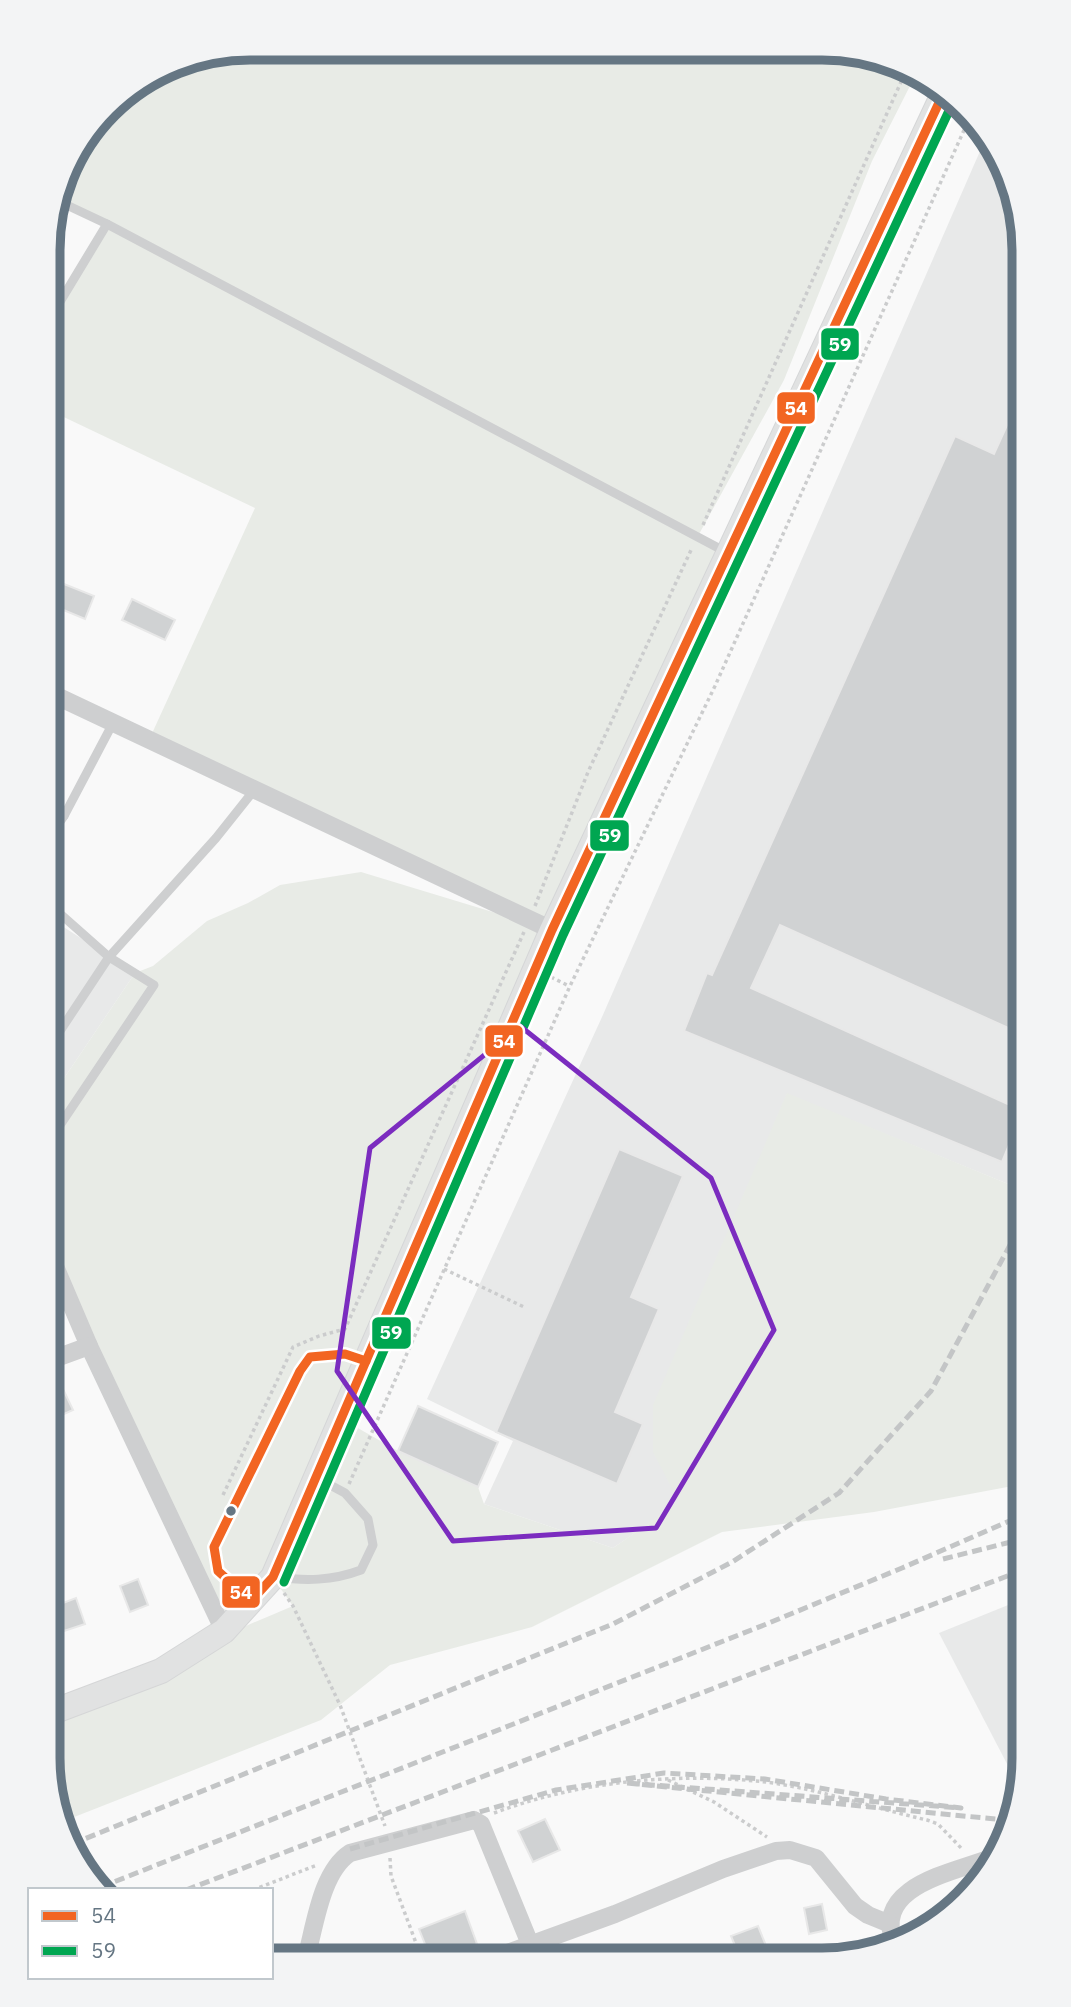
<svg xmlns="http://www.w3.org/2000/svg" width="1071" height="2007" font-family="'IBM Plex Sans',sans-serif">
  <rect width="100%" height="100%" fill="#f9f9f9"/>
  <g fill="#e8e9e9">
    <path d="M984,142L1013,185L1024,250L1023,1190L787,1094L654,1452L680,1502L613,1548L484,1504L513,1441L427,1399L602,1017Z"/>
    <path d="M48,917L135,973L48,1102Z"/>
    <path d="M1023,1599V1771L1018,1785L939,1633Z"/>
  </g>
  <path fill="#e8ebe6" d="M250,47L860,51L914,78L872,161L784,380L698,536L728,553L342,1419L398,1451L478,1487L484,1504L613,1548L679,1502L653,1452V1405L787,1093L1023,1190V1484L874,1512L722,1532L532,1627L390,1665L321,1720L59,1823L47,1757V1714L161,1671L248,1625L293,1606L273,1578L224,1631L48,1250V1102L135,973L153,966L207,921L248,903L280,885L361,872L545,928L149,740L255,508L49,410V320L107,224L56,200L68,160L116,98L173,63Z"/>
  <g fill="#d0d2d3" stroke="#e8e8e8" stroke-width="2">
    <path d="M1024,388V1035L780,925L751,988L1023,1111L1002,1162L684,1031L707,973L712,975L955,436L994,454Z"/>
    <path d="M54,580L94,596L85,619L49,604V594Z"/>
    <path d="M132,599L175,620L165,640L122,620Z"/>
    <path d="M619,1149L683,1176L631,1297L659,1309L615,1412L643,1424L617,1484L496,1432Z"/>
    <path d="M62,1387L73,1410L53,1419L48,1406V1393Z"/>
    <path d="M418,1406L498,1442L478,1487L398,1451Z"/>
    <path d="M138,1579L148,1605L130,1612L120,1586Z"/>
    <path d="M76,1598L85,1624L64,1631L55,1606Z"/>
    <path d="M545,1819L560,1850L533,1862L518,1831Z"/>
    <path d="M822,1904L827,1930L809,1934L804,1908Z"/>
    <path d="M465,1911L477,1944L440,1959H431L419,1929Z"/>
    <path d="M758,1926L769,1953L752,1960H741L731,1936Z"/>
  </g>
  <g fill="none" stroke-linecap="round" stroke-linejoin="round">
    <defs>
      <path id="secondary" d="M47,1714L161,1671L224,1631L273,1577L552,930L944,92"/>
    </defs>
    <use href="#secondary" stroke="#d5d6d7" stroke-width="26"/>
    <g stroke="#cbcccd" stroke-width="3.5" stroke-dasharray="3.5 3.5" stroke-linecap="butt">
      <path d="M703,525L905,73"/>
      <path d="M535,906L588,772L692,548"/>
      <path d="M551,977L569,986"/>
      <path d="M444,1269L524,1307"/>
      <path d="M349,1484L570,986L715,686L969,119"/>
      <path d="M223,1495L293,1347L319,1336L345,1329L524,932"/>
      <path d="M284,1593L293,1606L340,1705L385,1826"/>
      <path d="M668,1780L714,1802L767,1837"/>
      <path d="M494,1813C577,1782 668,1773 756,1781C810,1786 873,1808 927,1820L938,1824L963,1850"/>
      <path d="M390,1858L391,1876L422,1959"/>
      <path d="M253,1890L317,1865"/>
    </g>
    <g stroke="#cecfd0" stroke-width="9">
      <path d="M56,200L107,224L726,552"/>
      <path d="M49,320L107,224"/>
      <path d="M48,808L64,816L113,723"/>
      <path d="M48,839L64,816"/>
      <path d="M48,923L57,911"/>
      <path d="M48,1049L109,957L216,838L255,789"/>
      <path d="M48,1143L154,985L109,957L48,903"/>
      <path d="M275,1577C305,1581 332,1581 361,1570L373,1545L368,1519L345,1493L319,1479"/>
      <path d="M248,1599L218,1571L214,1547L300,1371L310,1357L345,1354L365,1361"/>
    </g>
    <g stroke="#cecfd0" stroke-width="18">
      <path d="M48,692L552,930"/>
      <path d="M48,1250L89,1346L224,1631"/>
      <path d="M48,1361L89,1346"/>
      <path d="M894,1943C873,1885 953,1873 990,1858"/>
      <path d="M306,1958C315,1926 321,1872 350,1853L474,1820L481,1824L530,1944"/>
      <path d="M491,1959L615,1914L723,1869L776,1851L790,1850L816,1858L855,1906L868,1915L890,1924"/>
    </g>
    <use href="#secondary" stroke="#e1e2e2" stroke-width="24"/>
    <g stroke="#c3c5c6" stroke-width="5" stroke-dasharray="10 5" stroke-linecap="butt">
      <path d="M943,1559L1023,1539"/>
      <path d="M72,1844L613,1624L732,1562L839,1493L931,1391L1023,1221"/>
      <path d="M350,1849L556,1790L664,1773L765,1779L886,1799L961,1808L626,1783L1005,1820"/>
      <path d="M101,1887L764,1625L902,1568L1023,1515"/>
      <path d="M186,1890L1023,1570"/>
    </g>
    <defs>
      <g id="bus-1">
        <path d="M345,1354L366,1361L273,1577L251,1601L218,1571L214,1547L300,1371L310,1357Z"/>
        <path d="M366,1361L552,930L944,92"/>
      </g>
      <path id="bus-2" d="M284,1582L563,935L955,98"/>
    </defs>
    <use href="#bus-1" stroke="#fff" stroke-width="14"/>
    <use href="#bus-2" stroke="#fff" stroke-width="14"/>
    <use href="#bus-1" stroke="#f26522" stroke-width="9"/>
    <use href="#bus-2" stroke="#00a651" stroke-width="9"/>
  </g>
  <path fill="none" stroke="#7b2cbf" stroke-width="5" stroke-linejoin="round" d="M520,1026L711,1178L774,1330L656,1528L453,1541L337,1371L370,1148Z"/>
  <circle fill="#657683" stroke="#fff" stroke-width="2.5" cx="231" cy="1511" r="6"/>
  <path d="M0 0H1071V2007H0ZM250 60H822A190 190 0 0 1 1012 250V1758A190 190 0 0 1 822 1948H250A190 190 0 0 1 60 1758V250A190 190 0 0 1 250 60Z" fill="#f3f4f5" fill-rule="evenodd"/>
  <path fill="none" stroke="#657683" stroke-width="9" d="M250 60H822A190 190 0 0 1 1012 250V1758A190 190 0 0 1 822 1948H250A190 190 0 0 1 60 1758V250A190 190 0 0 1 250 60Z"/>
  <g stroke="#fff" stroke-width="2.5">
    <rect x="820" y="327" width="40" height="34" rx="7" fill="#00a651"/>
    <rect x="776" y="391" width="40" height="34" rx="7" fill="#f26522"/>
    <rect x="589" y="819" width="41" height="33" rx="7" fill="#00a651"/>
    <rect x="484" y="1024" width="40" height="34" rx="7" fill="#f26522"/>
    <rect x="371" y="1316" width="41" height="34" rx="7" fill="#00a651"/>
    <rect x="221" y="1575" width="40" height="34" rx="7" fill="#f26522"/>
  </g>
  <g font-size="19" text-anchor="middle" font-weight="bold" fill="#fff">
    <text x="840" y="351">59</text>
    <text x="796" y="415">54</text>
    <text x="610" y="842">59</text>
    <text x="504" y="1048">54</text>
    <text x="391" y="1339">59</text>
    <text x="241" y="1599">54</text>
  </g>
  <rect x="28" y="1888" width="245" height="91" fill="#ffffff" stroke="#c1c8cd" stroke-width="2"/>
  <rect x="42" y="1911" width="35" height="10" fill="#f26522" stroke="#c1c8cd" stroke-width="2"/>
  <text x="91" y="1923" font-size="21" fill="#657683">54</text>
  <rect x="42" y="1946" width="35" height="10" fill="#00a651" stroke="#c1c8cd" stroke-width="2"/>
  <text x="91" y="1958" font-size="21" fill="#657683">59</text>
</svg>
